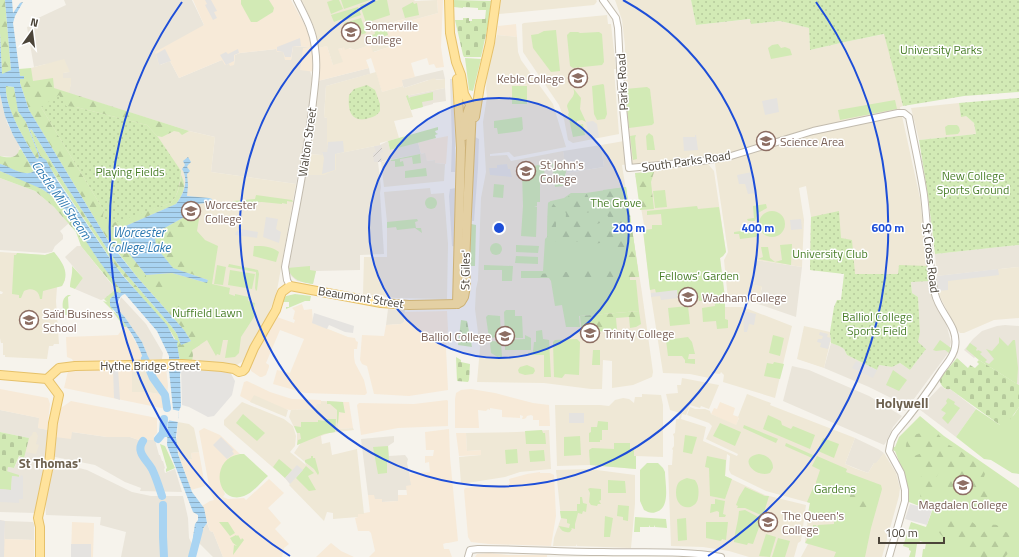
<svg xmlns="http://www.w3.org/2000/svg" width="1019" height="557" font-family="'Titillium Web',sans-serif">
  <defs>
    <pattern id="industrial-furrows" width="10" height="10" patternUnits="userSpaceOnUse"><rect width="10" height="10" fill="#e6e2dd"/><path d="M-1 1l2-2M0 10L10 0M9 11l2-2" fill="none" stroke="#c7c3be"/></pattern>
    <pattern id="forest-firs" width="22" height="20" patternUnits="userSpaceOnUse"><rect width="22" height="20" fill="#d2eab5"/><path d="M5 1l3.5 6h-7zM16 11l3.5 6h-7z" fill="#b6ca9c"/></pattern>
    <pattern id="cemetery-stones" width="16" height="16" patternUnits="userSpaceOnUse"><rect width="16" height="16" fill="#d2eab5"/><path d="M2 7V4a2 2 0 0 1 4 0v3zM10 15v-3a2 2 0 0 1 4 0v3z" fill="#b6ca9c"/></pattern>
    <pattern id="park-dots" width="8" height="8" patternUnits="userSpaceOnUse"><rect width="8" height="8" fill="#d2eab5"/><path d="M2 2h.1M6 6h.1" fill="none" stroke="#b6ca9c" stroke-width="1.8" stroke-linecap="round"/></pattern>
    <pattern id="water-rules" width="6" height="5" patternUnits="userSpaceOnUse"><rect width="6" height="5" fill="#a9d4f2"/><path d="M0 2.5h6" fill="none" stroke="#8caec5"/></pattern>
  </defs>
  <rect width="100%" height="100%" fill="#f6f3ec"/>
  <g fill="#eae5da">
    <path d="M64,0H192L204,25L160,65L170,61L179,78L222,60L234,65L235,55L240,53L276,49L283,52L291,60L293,46L311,47L310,70L312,78L306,132L296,184L211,172L215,137L189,131L68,93L71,84V78H63V73L69,72L46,64L34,67L27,27L38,23L36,19L66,5Z"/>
    <path d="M369,68L370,74L326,86L324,117L327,118V152L322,155L308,154L318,81Z"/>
    <path d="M443,70L445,79L428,80L404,88L401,80Z"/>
    <path d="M445,88L446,101L433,103V104L411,110L406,96Z"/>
    <path d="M0,94L7,123L20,147L18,154L13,157L0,156Z"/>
    <path d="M388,141L390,150L418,142L421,154L378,162L381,187L380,193L384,254L360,255V270L316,271L313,284L297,281L291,276L287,268L306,175H324L335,154L380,145Z"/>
    <path d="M601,145L604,167L566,173L563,151Z"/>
    <path d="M0,178L35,191L54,207L69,223L60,231L63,235V239L55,246L52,252L45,253L0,250Z"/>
    <path d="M1019,245V267L937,276L935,254Z"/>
    <path d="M77,246H81L116,290L104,299L101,300L89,295L75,289L83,278L65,257Z"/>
    <path d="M755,260L802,267L796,317L758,304L762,287L754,285Z"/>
    <path d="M911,281H929L934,303L946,323L951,342L948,353L905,411L897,405V402L893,399L869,387L824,368L831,343L839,346L844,349L847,355L877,370L879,365L892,367L900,363L910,370L926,349L917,342L920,332L918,297L912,293Z"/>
    <path d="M121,297L146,324L163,353L162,359H148L144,346L124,316L117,309Z"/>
    <path d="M388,309L405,310L404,322L401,324L386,325Z"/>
    <path d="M1005,325L1019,326V385L975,357L974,358L964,350L973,339L982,331L997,326Z"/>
    <path d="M792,366L809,370L869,396L902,416L893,427L886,442L884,445L783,401Z"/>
    <path d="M941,386L945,389H950L976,409L956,437L919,409Z"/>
    <path d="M0,410L40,418L38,428L49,430L46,463L35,513L0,512V469L7,471L8,467L14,468L29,438L0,432Z"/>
    <path d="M72,432L107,437H130L139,440H155L159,455H160L162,461H163L165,468L164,469L165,473L175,469L182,492L140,491L141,488L125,482L95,465L55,457L53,455L55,437Z"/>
    <path d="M394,436V442L388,446L389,456L405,455L408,459L407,463L412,486H407V490H398V501L382,502L374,499V495H368L361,439Z"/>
    <path d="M855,438L878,449L884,453L876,464L874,463L868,473L845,464Z"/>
    <path d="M54,465L77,470L79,468L87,470L132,492L151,496H183L188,518L189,538L192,544L189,557H121L126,532L100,525L101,517L46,515L45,498L53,466Z"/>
    <path d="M5,521L33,522L34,524V540L5,539Z"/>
    <path d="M207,523L210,531L213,532L223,557H213L199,543L202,530Z"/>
  </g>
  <g fill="#f7ead8">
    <path d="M193,0H291L308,31L311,48H318L327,46L333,65L338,49L341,48L342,50V47H344L355,50L370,45L374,52L392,46L385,25L404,19L405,22L438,13L437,0H443L441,47L444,67L436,68L434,64L429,65L427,58L411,63L415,77L402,80L403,86L382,92L371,58L366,60L369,68L318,81L316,72L300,70L303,48L309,47L293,46L291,60H285L283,52H277L276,49L240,53L235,55L234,65L230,66L229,64L225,65L222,60L179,78L170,61L159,65L155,52L204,25Z"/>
    <path d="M516,24L517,37L497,35L498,26Z"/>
    <path d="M448,136L446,164L435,163V160L427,161L424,153L421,154L418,142Z"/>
    <path d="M302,304L304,310L312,309L313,323L348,337L355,338L356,341L358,342L357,349H354V357L355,363L364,380L367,393L365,395L305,393L273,384L277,370L290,373L304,339L280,330L266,363L269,365V367L266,375L262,377H260L251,371V366L254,357L277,317L294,323L295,320L293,319L295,311L292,308Z"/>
    <path d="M447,311L448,329L446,348L448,390L409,396L374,394L367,366L362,364L360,360L362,335L384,336L386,325L401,324L404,322L405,312Z"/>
    <path d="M124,327H127L135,341L141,352L143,360L80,362L73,361L72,359L67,357L66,337L118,335Z"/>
    <path d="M166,367L168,385L166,409L64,388L68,371L135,368L136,372H132L133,392H147L165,395L153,378L149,368Z"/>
    <path d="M247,381L270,392L292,399L321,400V404L316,409L290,410L251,402L240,396L244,382Z"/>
    <path d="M0,389L48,398L50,404L47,430L38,428L39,418L0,410Z"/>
    <path d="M471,389L495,393L533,403L549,405L550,426H539V420H533V416L531,415L527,416L526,418L524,419H522L523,416L520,415V418L502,417V410L490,408V410L488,409L486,411L478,410L479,428H455V399L456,393L461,390Z"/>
    <path d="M447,400L448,401V426L398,428L361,435L357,405L359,403L414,404Z"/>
    <path d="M71,401L157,418V433L154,436L155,440H139L130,437H107L72,432L71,439L55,437L61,408Z"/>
    <path d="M343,402H349L353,428L338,429L339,412H345Z"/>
    <path d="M720,402L735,408L733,415L739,417L736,426L711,414L714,408L717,409Z"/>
    <path d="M204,428L220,435L240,454L235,455L220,481L225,494L223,497L228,499L244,498L246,500L269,479L284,493L268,508L281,523L275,529L289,544L284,548L282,557H223L213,532L210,531L202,506L210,501L214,500L210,491L199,431Z"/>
    <path d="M449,429L450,457L458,541L448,543H446L443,544L444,549H449L452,557H369L375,551L371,533L369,531H358L355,518L358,517V514L370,512L368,495H374L375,499H382V502L398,501V495H407L406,486L411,485L409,474L430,472L429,462L425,463V456H433L434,450H426L425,432Z"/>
    <path d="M456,433H466L467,451L481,450V455L459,456Z"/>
    <path d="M199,452L205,486L191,490L181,461L192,459L191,453Z"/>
    <path d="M540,472V473H550L554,475L556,516L551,546L489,544L471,542L468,537L464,490L465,488L490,485H507L510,483L509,479L527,474Z"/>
    <path d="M0,520L5,521V539L34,540V557H0Z"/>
    <path d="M72,522L94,523L93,557H71Z"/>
    <path d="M331,543L341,551L354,557H316Z"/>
    <path d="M489,553L508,555H547V557H475L477,554Z"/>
  </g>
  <path fill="url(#industrial-furrows)" d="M381,145L383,152L380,153L382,162H374L373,153L376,152L374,146Z"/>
  <g fill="#efe8d6">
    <path d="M302,0H414L415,1L437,0L438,13L405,22L404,19L385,24L392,46L373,52L370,45L355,50L350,48L345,50L344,47L342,48L343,50L341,48L338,49L343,62L333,65L327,46L318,48L314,27Z"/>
    <path d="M501,0H596L597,1L596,3L594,5L499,14Z"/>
    <path d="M615,0H691L696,25L751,19V24L780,21L809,28L810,50L845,42L885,34L903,106L900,107L920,198L929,281L810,270L811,217L806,186L799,188L804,220L802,267L755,260L754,285L762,286L758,304L742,300L728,299L724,260L728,252L714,157L633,166L629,164L622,165L642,293L653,372L652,377L633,385L612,388V361L603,360L602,389H591L544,383L477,382L480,348L475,309L476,289L478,280L481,198L486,172L483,122L487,97L486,88L488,67L497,35L517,37L518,52L521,60L553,104L566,147L514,157L509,152L490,154V156L507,155L511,161L563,151L567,173L604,167L601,145L630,140L625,89V46L622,20Z"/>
    <path d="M607,15L608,24H611L616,69H614L619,134L573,143L568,140L564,119L559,105L523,52L522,24L524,23Z"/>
    <path d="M64,59L70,72L63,73V78H71V84L69,93L189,131L215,137L211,172L296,184L276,296L267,317L253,340L243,361L237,365L190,361L186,343L191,341L102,230L29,110L31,68Z"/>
    <path d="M376,72L382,92L403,86L404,88L435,78L436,80L445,79V88L406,96L413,117L394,121L399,138L380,143V145L336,154V170L324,175H306L308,154L322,155V152H327V118L324,117L326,86Z"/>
    <path d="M959,103L961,116H966L974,123L976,134L919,140L911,108Z"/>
    <path d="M425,153L427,161L435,160V163L445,164L444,181L384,187L381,162Z"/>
    <path d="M708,164L714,171L726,252L723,256L720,258L725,298V307H743L792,326L775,398L723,382L724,375L721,372L720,374L711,373L709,378L690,374L663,373L651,296L643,230H644V225L635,173Z"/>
    <path d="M430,188L431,194L444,193L448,244L447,299L396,298L363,294L364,257H387V222L384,192Z"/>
    <path d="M0,252L45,255L54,252L63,265L65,272V280L62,286L57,287L56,301L59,344H54L53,346H49L47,359L5,357V355H3V343H1L0,338V294H2L3,292L0,291Z"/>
    <path d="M1019,267V318L994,320L964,333H960L957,330L938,293L937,276Z"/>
    <path d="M804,326L830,332L831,339L824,368L797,359Z"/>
    <path d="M135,368H149L153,378L165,395L147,392H132V372H135Z"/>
    <path d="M682,378L719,385L709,409L701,406L700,408L690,405L686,415L682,414L681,419L706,427L703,441L737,456L738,454L706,439L712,426L709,423L687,415L690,407L695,409H705L710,411L711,414L736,425L739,418L738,417L747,394L771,403L770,405L855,438L845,464L854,468L868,473L874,463H876L884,453L896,473L900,488L899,496L882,557H801L808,544L805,542L810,503L766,491L731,474L729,470L730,456L727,454L725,476L765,495L806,505L801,541L798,543L794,557H749L729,551L703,547L671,546L668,465H672L673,450L672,449L674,446V437L673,434L675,433L676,419H679L680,413L670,410L666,394L678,393L677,385H681Z"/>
    <path d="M642,394L661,395L663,405V457L636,456V469L590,465L557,466L555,405H600L609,406L615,400L623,398L629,399L634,403L635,397H642Z"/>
    <path d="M254,395L288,410L286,417L250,402Z"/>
    <path d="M321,401L343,402L345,413L339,412L338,429L353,428L354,430L329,433L321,436L322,444L330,442L332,455L357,449L364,514H358V517L333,519V513L327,512L324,521L289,485L290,484L285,478L224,425V420L242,402L284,419L293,426L296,436L295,446L290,452L306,465L305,462L294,453L300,444L297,445V433L289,417L291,410L315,409L317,404H321Z"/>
    <path d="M178,422L189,424L194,428L199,452L191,453L192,459L181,461L176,447Z"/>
    <path d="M549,430L551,469L520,472L505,477L461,484L459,457L481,455V450L467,451L466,433L517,432Z"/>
    <path d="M33,432H36L38,436L36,444L39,445L36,454L26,452L29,438L32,435Z"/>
    <path d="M589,469L635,475V504L631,548L577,546L576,544V546H553L554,538L561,518L556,470Z"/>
  </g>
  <g fill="#d2eab5">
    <path d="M241,0H269L274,8L273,12L257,22H251L241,4Z"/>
    <path d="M333,0H339L343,9L331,14L327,2Z"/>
    <path d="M341,0H370L344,9Z"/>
    <path d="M379,0H387L390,15L366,23L360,5Z"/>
    <path d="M413,2L414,4L417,3L419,15L405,18L402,8Z"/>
    <path d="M358,7L361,15L343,21L342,19L334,22L331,15Z"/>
    <path d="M361,18L366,33L349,39L344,23Z"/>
    <path d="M385,25L388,35L373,39L372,35L375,34L374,29Z"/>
    <path d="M556,30L560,71L551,72L533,48L531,35L538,34L544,31Z"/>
    <path d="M570,32H578L580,33L599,32L602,34L604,62L602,65L573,68L570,66L567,35Z"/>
    <path d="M778,44L781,48L785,47L790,49L792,55L771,59L768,48L772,45Z"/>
    <path d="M465,58L481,59L473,91L469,90Z"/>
    <path d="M603,84L604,85L607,114L605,119L597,120L594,114L592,86Z"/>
    <rect x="512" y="86" width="15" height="18"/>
    <path d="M647,87L650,89L654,123L652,125L629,128L625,89Z"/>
    <path d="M573,88L581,98L580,109L586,122L582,120L577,121V125L583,124L585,135L573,137L568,114L569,113L567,106C569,99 577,96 573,88Z"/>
    <path d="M433,92V100L422,102L423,107L411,110L406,96L408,95L411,107L409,98L411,97Z"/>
    <path d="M895,100L897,109L840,120L838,110Z"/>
    <path d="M522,117L523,129L521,131L498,134L497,128H494V121Z"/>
    <path d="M948,125H957L959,127L960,131L958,134L946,135L945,127Z"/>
    <path d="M438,127V130L435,131L436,133L438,134L435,135L436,138L390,150L388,141Z"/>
    <path d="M649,133L653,136L655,150H647L646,136Z"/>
    <path d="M636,135L635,138L637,159L633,160L630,136Z"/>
    <path d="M420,154L421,163L413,164L412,157L400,159V162L403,161L404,166L395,167V161H391V160Z"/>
    <path d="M565,161L566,173L565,174V179H562L563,186L555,187L552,164Z"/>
    <path d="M538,165L544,168L545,179L540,180V202H537V206L534,207H537L536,237L521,236L523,206L522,172L524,168Z"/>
    <path d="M426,168L427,176L405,178V171Z"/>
    <path d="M494,184L504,185L503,198L493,197Z"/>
    <path d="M626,187L639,277H630V280H636L639,311L579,316L580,327H566L562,305L555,306L551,281L549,278H521V271H543L545,239L547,237L548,203L551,201L564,198L571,193H586Z"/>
    <path d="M665,190L667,207L655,208L653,191Z"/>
    <path d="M256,195L292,200L293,202L287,201V204L282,203V204L262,202L233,203V201L255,199Z"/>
    <circle cx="431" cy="203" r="6"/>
    <path d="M766,204L767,208L758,213L755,221H748L747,219L754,218L753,206Z"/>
    <path d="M697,206L698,209L719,207L726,252L723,256L720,258L725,298V319L728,320V328L717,329L716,321L703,322L702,308L715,306L714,300L699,301L698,297L678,298V295L656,293L655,289L650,290L643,230L652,229V225H662L661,214L647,215V211Z"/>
    <path d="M195,211L199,219L197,231L205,240L218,246L212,284L230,288L229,294L235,296V294L249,297L248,301L255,303L254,309V317L241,337L239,353L235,357L225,358L228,340H223L220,355L217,354L216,356L207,340L192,350V340L146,281V275L172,273L203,282L208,280L173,268L156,247Z"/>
    <circle cx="772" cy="224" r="13"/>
    <path d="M417,219L418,221L415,222L416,228H421L422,233L415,228L397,230L396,227L387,228V222Z"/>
    <path d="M471,224L476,225L475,266H470Z"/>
    <path d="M754,225L759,233L756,237L740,239L739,234H734V232L748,230V226Z"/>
    <circle cx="496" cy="249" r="6"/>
    <path d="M792,244L791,265L758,259L763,257L761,247H768L770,258L775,262L782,260L780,245Z"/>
    <path d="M516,245L539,246L538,253L516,252Z"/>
    <path d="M254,246C263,246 271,246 279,252L276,262L253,256Z"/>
    <path d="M54,252C63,263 70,273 62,286L43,291L42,299H40C39,290 32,287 24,291L21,298H19V295L12,294L14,255H16L17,253L45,255Z"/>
    <path d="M516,256L538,257V264L515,263Z"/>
    <path d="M229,264L258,270L259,274L257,290L256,291L255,288L256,272L228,267Z"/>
    <path d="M217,265L226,267L223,285L214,284Z"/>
    <path d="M484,265L513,266L512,281H502V270H484Z"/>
    <path d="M72,266L83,278L75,289L70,287C70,280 73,274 72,266Z"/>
    <path d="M310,266V270L316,271L313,284C300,282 294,281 287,268Z"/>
    <path d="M230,270L255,274L252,289L228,285Z"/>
    <path d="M295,294L311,296L310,301H305L286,309V307H289V302H282L286,296Z"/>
    <path d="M68,295H71L68,297L69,315H64C63,308 60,299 68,295Z"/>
    <path d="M688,306L690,324L670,326L668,308Z"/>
    <path d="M506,310H515V316H522L523,338H505L504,312Z"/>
    <path d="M488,315L500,316L501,337L489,338L486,317Z"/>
    <path d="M542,330L543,339L549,340L551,377H544V355H528V353L533,352L534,342H536V331Z"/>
    <path d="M525,335L531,338V350H505V340L525,339Z"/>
    <path d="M773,335L784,338L780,356L769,353Z"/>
    <path d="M688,337L692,342L695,354H689L688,359H695V364L685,363V360L682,356H668L666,340Z"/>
    <path d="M999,337L1008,346L1013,340H1015L1018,368L1017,384L979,360L966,349L970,343L977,348L976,350L977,351L978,350L982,352L980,354L987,360L985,362L989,364L994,359L986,349L992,351L999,343Z"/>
    <path d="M577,339L580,342L579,375L565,374L562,378L554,377L553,342L555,340Z"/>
    <path d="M940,340L951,348L949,353L945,350L936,351L933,350Z"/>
    <path d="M492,341L501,342L502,357L501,359L491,353L490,343Z"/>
    <path d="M593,350H600V365H592Z"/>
    <path d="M774,362L784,364L780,379L764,376L767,363L773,364Z"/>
    <path d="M527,365L534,368L535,371L533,374L525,375L519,373L518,370L520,367Z"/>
    <path d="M893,370L907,380L899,391L886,385Z"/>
    <path d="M948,398L955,402L954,404L960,408L948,424L942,418L946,413L941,410L947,403L946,401Z"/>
    <path d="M327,401L343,402L345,413L339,412L338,424L337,422V410L330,404H327Z"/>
    <path d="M1019,407V474L1012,473L991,460L984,459L956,437L976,409L1000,425L1014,415Z"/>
    <path d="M243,414L265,433L257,441L236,423Z"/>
    <path d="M768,415L781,421L782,425L791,429L793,426L815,435L810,449L763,429Z"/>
    <path d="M920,416L944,436L1019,488V557H922L923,549H925L926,543L920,541L919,544H917L915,557H909L911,551L909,550V548L903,546L911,522L926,527L932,511L909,502C907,483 902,469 895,451L891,450L892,446L895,447L899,437Z"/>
    <path d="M325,419H336L335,432L324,434L297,445L298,440L301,439L300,433H297L294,426L301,427V422H318V420L325,421Z"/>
    <path d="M598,421L608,422V430H602V440H600V442H589V433L591,432V427H597Z"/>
    <path d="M720,423L741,432L735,446L713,436Z"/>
    <path d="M744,425L778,439L776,443L743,428Z"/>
    <path d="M542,430L543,433H545L546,444H526L525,431Z"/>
    <path d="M685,435L697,437L692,454L683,452Z"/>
    <path d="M580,436L581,455L564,456V437Z"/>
    <path d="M823,438L839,444L834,458L818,451Z"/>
    <path d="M614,443H630V449H634V456H636V469L590,465L589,450L592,448L614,449Z"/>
    <path d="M786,443L813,455L812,458L785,446Z"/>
    <path d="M160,444L165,446L175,468L166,472V469L167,468Z"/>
    <path d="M388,446L389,462H387V473L378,474L373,447Z"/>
    <path d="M517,449L518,463L506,464L505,450Z"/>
    <path d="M544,450L545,461L530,462L529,451Z"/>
    <path d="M240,454H244L268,476C261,482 253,493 244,496C217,506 208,459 240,454Z"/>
    <path d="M759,454C766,455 773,459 773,468L770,473C754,479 737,457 759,454Z"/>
    <path d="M311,456H313V458H315L319,473L318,475L314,469L305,462V460L311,458Z"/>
    <path d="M707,456L726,460L725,476L732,479L725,499L710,496L709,468L705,467Z"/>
    <path d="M817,456L847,469L846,472L881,485L882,489L871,528L865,557H834L836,552L805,543L813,529V525H816L817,527L818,525L834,524V515H830V513H822V515H810L808,513L810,503L807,502L813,488H815L816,484V482L820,470L812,466Z"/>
    <path d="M279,459L292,470L285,478L273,467Z"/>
    <path d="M647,463H658L663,468L665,472C665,483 671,508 656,512C651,514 648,512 644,510L640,501V470Z"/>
    <path d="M306,466L314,473L308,476L316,490L309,491L296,478Z"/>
    <path d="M0,469L19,475V477L12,476L11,490L0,489Z"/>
    <path d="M687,478L695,480C699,485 699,492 698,498C697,507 685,511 679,503C675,499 675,486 679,482C681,480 684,479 687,478Z"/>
    <path d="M608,480L625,481L626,493H608Z"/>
    <path d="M745,487L765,496H769L763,516L745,508H737L738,506L736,505L739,497Z"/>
    <path d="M590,488L601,489V500L599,501L601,504H598L597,506L591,505L589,502L590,493L588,489Z"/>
    <path d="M580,497H582L583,503L587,504L586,512L583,511L582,514L578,513L575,524V529L571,528L572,529L570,532C565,533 561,531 559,526L569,528L570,524L567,523V519L561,518L560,511H577V504H580Z"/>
    <path d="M715,499L725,501L723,514L726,515L725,517H719V512L717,511L710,513L711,504H715Z"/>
    <path d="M618,505L629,506L628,521L623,520V517L617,516Z"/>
    <path d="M745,510L762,519L753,544L748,543L747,545L734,542C735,530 738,523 739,511Z"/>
    <path d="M605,516L613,518L610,537H604V535Z"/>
    <path d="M635,517L666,519L667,528L655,527V525L654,527H650L649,525V527H640V532H634Z"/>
    <path d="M686,518L687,540L678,541L677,519Z"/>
    <path d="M219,522H228L235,533L230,536Z"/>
    <path d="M706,522H728L726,540L722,539L721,541L706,538Z"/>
    <path d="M766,534L776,537L770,557L759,556Z"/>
    <path d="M236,535L237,536L238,535L241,540L242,538L244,540L233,555L234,545L237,546L233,543L230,538Z"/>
    <path d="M778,538L790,541L785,557H772Z"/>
  </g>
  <g fill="url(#forest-firs)">
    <path d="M0,0H5L11,70L2,75L0,33Z"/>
    <path d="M31,68L33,81L53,78L54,88L189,131L182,135L179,132L174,131L162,137L157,136L147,125L76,107H41L104,211L103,218L113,222L171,203C178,195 180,186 181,175C187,186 183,194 176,204L121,228L118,234L124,247L146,275V281H160L166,290L161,293L165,298H171L202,331L200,345L192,350L193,355L192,361L180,360L175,339L171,332L116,267L44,159L40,156L30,131L31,129L32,130L65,184L106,247L117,263L172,327L177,334L181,344L191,341L184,330L137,277L106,237L29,110L20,83V79H24L23,76H20L19,69Z"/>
    <path d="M6,86L14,87L19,113L23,116L26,122L39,156L38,159L36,158C25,141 4,106 6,86Z"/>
    <path d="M21,149L33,169L34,171C24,178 10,167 0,164V156C7,158 17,159 19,150Z"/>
    <path d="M0,171C16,178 34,183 48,193C67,206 85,240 98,259C105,270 117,280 122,292L120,293L118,292L110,299L113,311L121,318L127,327H124L111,309L103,301L107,302L104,299L116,289L81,246L76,232L54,207L35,191L0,178Z"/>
    <path d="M654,172L651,182L654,209L640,210L635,173Z"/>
    <path d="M626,187L639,277L539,278L538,274L622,268L624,264L623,256L613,245L606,242L594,244L582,242H557L547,237L548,203L551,201L556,207V229L560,232L565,231L566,213L558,204L572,194H587L591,204L596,211L580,214L578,219L587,220L597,216H599L600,223L594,225L592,229L599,231L604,227L608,229L612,225L601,202L603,190Z"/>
    <path d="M195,211L199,219L178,233L173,239V249L198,276L173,268L156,247L155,236L161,230Z"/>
    <path d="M639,311L641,324L636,327L630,328L629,317L616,318L617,330L593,332V336L582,337L580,316Z"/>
    <path d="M927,430L938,434L947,444L959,450L982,468L985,474L984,477L978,481V483L990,496L989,500C986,501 982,502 979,504C973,508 968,513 960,510L958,504L966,497L968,492L962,487L953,489L944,485C945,479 947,472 940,469L937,476L936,490L925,500L921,499L918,484L922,474L923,470L911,460L914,456L922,453L923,449L922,446L918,445L908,450L906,449C905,437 915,433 925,433V431Z"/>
    <path d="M856,491L867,495L869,497L868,505L862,513L853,511L848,505L851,492Z"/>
    <path d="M950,516L955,517C960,521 958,523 966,525L970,522H972L976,525L979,534H982L990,525C997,524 999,525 1002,531L1009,533L1011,535C1011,544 1011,551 1005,557H972L970,547L958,543L954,537C945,536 945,541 938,531C939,525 944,517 950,516Z"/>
  </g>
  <g fill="url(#cemetery-stones)" fill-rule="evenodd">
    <path d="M453,0L491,1L488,25L481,57H464L463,55L455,20H463V8L454,7ZM463,7L478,8V10H486L485,19H472V21H469V18H463Z"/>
    <path d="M461,320L467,321L472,347L458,345Z"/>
    <path d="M456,357L461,360V362L470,364L469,380L468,382L457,381Z"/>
    <path d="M957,358L968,368L970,365L975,368L979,364L977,362L979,360L1019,385V407L1006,425H1000L950,389C943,390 941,385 939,379Z"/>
    <path d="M0,432L29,438L24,458L19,456L14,468L8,467L7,472L0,469Z"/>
  </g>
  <g fill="url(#park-dots)">
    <path d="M691,0H1019V92L964,96L903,106L884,34L845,42L810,50L809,28L780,21L751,24L750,19L696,25Z"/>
    <path d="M367,85L375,90L380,104V111C376,117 372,117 366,119C349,122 348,107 349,95L354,89Z"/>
    <path d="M59,95L66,106L76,107L147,125L158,137L181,171C180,183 179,194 171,203L113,223L103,218L104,211L41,107Z"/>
    <path d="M1019,98V245L935,254L928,196L919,140L976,134L974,123L966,116L961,117L959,103Z"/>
    <path d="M839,211L841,238L852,240L855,274H898L899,265L928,266L929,281L911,282L912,293L918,297L920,332L918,342L926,349L910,370L900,363L892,367L879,365L877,370L847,355L844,349L839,346L831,343L830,332L834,307L837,300H841L844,274L810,270L811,217Z"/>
  </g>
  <g fill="#e5e3e0">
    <path d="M205,0H211L217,11L214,12L217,18L213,20L205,5L207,4Z"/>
    <path d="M300,38L301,46H293L291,57H285L283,52L277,51V47Z"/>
    <path d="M165,49L171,61L159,65L156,54Z"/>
    <path d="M238,49L239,53L234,55V61L226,65L220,55L226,52L228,54Z"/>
    <path d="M450,79H453L455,142V172H451L452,142Z"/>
    <path d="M777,98L779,112L765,115L762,101Z"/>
    <path d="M593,121L597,124L599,137L590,139L588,137L589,136L586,122Z"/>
    <path d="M695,135H696L698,150L684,151L683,137H695Z"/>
    <path d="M475,137L479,139L478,168L474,221H472V218H469Z"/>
    <path d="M343,141L344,152L335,154V170L322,174L324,158L322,152H327L328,142Z"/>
    <path d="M507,164L508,169H510L512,177L490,175L489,168H497V165Z"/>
    <path d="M752,172L757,193L748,194L745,184H739L737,175Z"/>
    <path d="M456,188L455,216L456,247L452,246L449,196L450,189Z"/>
    <path d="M266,217L278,219L276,229L281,232L279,243L263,237Z"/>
    <path d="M801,219L802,229L791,230L790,220Z"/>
    <path d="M241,229L258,232L257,238L235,235L236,232Z"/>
    <path d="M998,269L999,275L948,281V290L938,291L937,276Z"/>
    <path d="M677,290L678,298L661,300L660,296L651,297V293Z"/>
    <path d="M743,311L756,314L754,325L749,324L747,332H744Z"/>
    <path d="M314,313L354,326L353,333L345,332L329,325L327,329L312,323Z"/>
    <path d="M820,332L828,334L827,337L831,338L828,349L820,347L821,343L817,342L818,339H822L823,336L819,335Z"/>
    <path d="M856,361L877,370L873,378L852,368Z"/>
    <path d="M113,368H118L120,400L114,398Z"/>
    <path d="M181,368L225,371L230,372L235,381L232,395L214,416L208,417L189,407L182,405Z"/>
    <rect x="569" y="413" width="15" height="10"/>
    <path d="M221,437L234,450L232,451L234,454L227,459L213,445Z"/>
    <path d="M297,465L303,470L290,484L285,478Z"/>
    <path d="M21,475L23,476V499H19V503L0,502V489L11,490L12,476L20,477Z"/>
    <path d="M910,504L932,510L927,525L905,519Z"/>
    <path d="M0,520L5,521L4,557H0Z"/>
    <rect x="71" y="544" width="20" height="13"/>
  </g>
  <g fill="url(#water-rules)" fill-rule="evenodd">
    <path d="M5,0H12L13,13L20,3L23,2L15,16L13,23L20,76H24V79H20V83L29,110L109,242L137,277L184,330L191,341L181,345L177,334L172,327L117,263L106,247L65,184L32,130L31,129L30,131L40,156L46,160L57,180L109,257L123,276L167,325L174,339L178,341L177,344L181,368L180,375L181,406L179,411L176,437L178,454L192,492L204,508L207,523L202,530L199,543L193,537L195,524L198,520V515L193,512L167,445L168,423L173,409L169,370V356L157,331L125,294C119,295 117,304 117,309L124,316L142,342L147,354L148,358L152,368H145C144,363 143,358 141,353C135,336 122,319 110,306V299L117,292L120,293L121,292L120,289L99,261L68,214L52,196L42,189L0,171V164C9,166 25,178 34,171L13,135L5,116L0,94V33L2,74L11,70ZM6,86L14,87L18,111L26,122L39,156L38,159L36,158C25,141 4,106 6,86Z"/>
    <path d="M188,157L191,162L188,165L187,167L190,171L187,174L188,185L187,196L209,198L212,199V202L198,204L195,211L161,230L155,236L156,247L173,268L208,280L207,283L172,273L146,275L124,247L118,234L121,228L176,204C184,194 189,180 182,169L185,165L183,161Z"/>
  </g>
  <path fill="#f6f3ec" d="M171,409L179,411L178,422L167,420Z"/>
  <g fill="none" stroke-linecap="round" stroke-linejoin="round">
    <g stroke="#a9d4f2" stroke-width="8">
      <path d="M145,359L153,378L165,395L167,408"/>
      <path d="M163,433L164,419"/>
      <path d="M158,439L163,433H170"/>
      <path d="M143,441C135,452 147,460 152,469C156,477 159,487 162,496"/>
      <path d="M163,505V537L164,557"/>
      <path d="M192,557L199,530"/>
    </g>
    <defs>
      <g id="minor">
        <path d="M603,0L616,18L618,28L621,87L629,168L702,161L731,156L813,131L898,113H904L909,117C914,143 920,169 924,195C928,228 928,262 935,294C939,313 959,326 955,347C954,356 947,363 942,370C928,392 912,413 895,433L891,441L889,451L901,473L905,490V501L889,557"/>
        <path d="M290,286L287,280L285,267C295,212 307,158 313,102C315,84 318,66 315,48C313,30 305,16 297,0"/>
        <path d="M468,557L470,550L478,549C519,549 561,552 603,552C642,553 682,550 721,557"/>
      </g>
      <g id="major">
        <path d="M449,0L450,33L456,62L461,75L464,94L472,108L467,214L465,266L466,286L464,297L461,302L457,304"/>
        <path d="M457,79L461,148L457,304"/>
        <path d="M475,117L480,86L490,43L496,0"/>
        <path d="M464,136L465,120L469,108"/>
        <path d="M0,375L47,379L59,395L53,423L49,465L38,518L40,527V557"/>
        <path d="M47,379L59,368L75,366L182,364L222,367L234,369L239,372L243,371L245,369L254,348L276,310L280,297L282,292L290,286L381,303L409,305L457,304"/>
      </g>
    </defs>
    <use href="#minor" stroke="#c2bbae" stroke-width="8"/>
    <use href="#major" stroke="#e6c16a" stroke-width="10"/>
    <use href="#minor" stroke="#fff" stroke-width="6"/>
    <use href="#major" stroke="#ffe39c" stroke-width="8"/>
  </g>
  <circle cx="499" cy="228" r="130" fill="#1d4ed8" fill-opacity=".12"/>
  <g fill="none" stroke="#1d4ed8" stroke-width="2">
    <circle cx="499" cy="228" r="130"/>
    <path d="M623 0A259 259 0 1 1 375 0"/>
    <path d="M290 556A389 389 0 0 1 182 2M816 2A389 389 0 0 1 708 556"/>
  </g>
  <defs>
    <symbol id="university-ring" viewBox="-11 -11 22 22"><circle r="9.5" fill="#fff" stroke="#8d6e63" stroke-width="1.5"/><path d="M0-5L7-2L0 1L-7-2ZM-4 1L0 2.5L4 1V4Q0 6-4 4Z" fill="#8d6e63"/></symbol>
  </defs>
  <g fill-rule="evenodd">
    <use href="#university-ring" x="340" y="21" width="22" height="22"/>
    <use href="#university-ring" x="567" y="67" width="22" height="22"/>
    <use href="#university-ring" x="755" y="130" width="22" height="22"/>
    <use href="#university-ring" x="515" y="160" width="22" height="22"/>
    <use href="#university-ring" x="180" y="200" width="22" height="22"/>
    <use href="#university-ring" x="677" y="286" width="22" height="22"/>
    <use href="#university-ring" x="18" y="309" width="22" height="22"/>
    <use href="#university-ring" x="579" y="322" width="22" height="22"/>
    <use href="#university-ring" x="494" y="325" width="22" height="22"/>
    <use href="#university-ring" x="952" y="474" width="22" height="22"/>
    <use href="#university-ring" x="757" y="511" width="22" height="22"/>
  </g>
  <g text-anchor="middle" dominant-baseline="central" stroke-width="3" stroke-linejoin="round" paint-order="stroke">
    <g font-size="12" fill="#785e54" stroke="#fff" text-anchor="start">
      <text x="365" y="25">Somerville<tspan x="365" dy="14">College</tspan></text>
      <text x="564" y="78" text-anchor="end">Keble College</text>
      <text x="780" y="141">Science Area</text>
      <text x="540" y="164">St John's<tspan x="540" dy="14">College</tspan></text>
      <text x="205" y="204">Worcester<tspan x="205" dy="14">College</tspan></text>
      <text x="702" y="297">Wadham College</text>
      <text x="43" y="313">Saïd Business<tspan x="43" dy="14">School</tspan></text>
      <text x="604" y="333">Trinity College</text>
      <text x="491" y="336" text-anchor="end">Balliol College</text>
      <text x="963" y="504" text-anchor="middle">Magdalen College</text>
      <text x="782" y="515">The Queen's<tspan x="782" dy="14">College</tspan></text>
    </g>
    <g font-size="12" fill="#4a7f2a" stroke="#fff">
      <text x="941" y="49">University Parks</text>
      <text x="130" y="171">Playing Fields</text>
      <text x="973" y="175">New College<tspan x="973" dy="14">Sports Ground</tspan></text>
      <text x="616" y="202">The Grove</text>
      <text x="830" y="253">University Club</text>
      <text x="699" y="275">Fellows' Garden</text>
      <text x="207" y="312">Nuffield Lawn</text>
      <text x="877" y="316">Balliol College<tspan x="877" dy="14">Sports Field</tspan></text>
      <text x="835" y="488">Gardens</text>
    </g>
    <g font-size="12" fill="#4b4439" stroke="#fff">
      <text transform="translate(622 82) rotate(-93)">Parks Road</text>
      <text transform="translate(307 142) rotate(-82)">Walton Street</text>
      <text transform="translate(686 161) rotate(-8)">South Parks Road</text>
      <text transform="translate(931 258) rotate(83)">St Cross Road</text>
      <text transform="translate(465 270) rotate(-89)">St Giles'</text>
      <text transform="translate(361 297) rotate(9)">Beaumont Street</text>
      <text x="150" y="365">Hythe Bridge Street</text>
    </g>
    <g font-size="13" font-style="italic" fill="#2e7ab2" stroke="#fff">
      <text transform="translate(62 200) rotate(55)">Castle Mill Stream</text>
      <text x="139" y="232">Worcester<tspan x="139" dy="15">College Lake</tspan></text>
    </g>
    <g font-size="13" font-weight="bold" fill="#6e6250" stroke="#fff">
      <text x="50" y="463">St Thomas'</text>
    </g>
    <g font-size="14" font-weight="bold" fill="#6e6250" stroke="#fff">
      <text x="902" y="402">Holywell</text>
    </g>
  </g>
  <circle cx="499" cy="228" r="6" fill="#1d4ed8" stroke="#fff" stroke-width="2"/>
  <g font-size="12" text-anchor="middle" font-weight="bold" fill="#1d4ed8" stroke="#fff" stroke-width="3" stroke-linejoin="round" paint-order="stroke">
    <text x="629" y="232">200 m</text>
    <text x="758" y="232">400 m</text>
    <text x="888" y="232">600 m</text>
  </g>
  <g transform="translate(32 32) rotate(14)" stroke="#ffffff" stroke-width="3" paint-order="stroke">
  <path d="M0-3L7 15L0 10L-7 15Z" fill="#4b4439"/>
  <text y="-6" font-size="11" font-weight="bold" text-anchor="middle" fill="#4b4439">N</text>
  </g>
  <path d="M879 537v6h65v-6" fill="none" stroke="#4b4439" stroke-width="2"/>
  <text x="885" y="537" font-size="12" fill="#4b4439" stroke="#ffffff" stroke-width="3" paint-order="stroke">100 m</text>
</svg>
